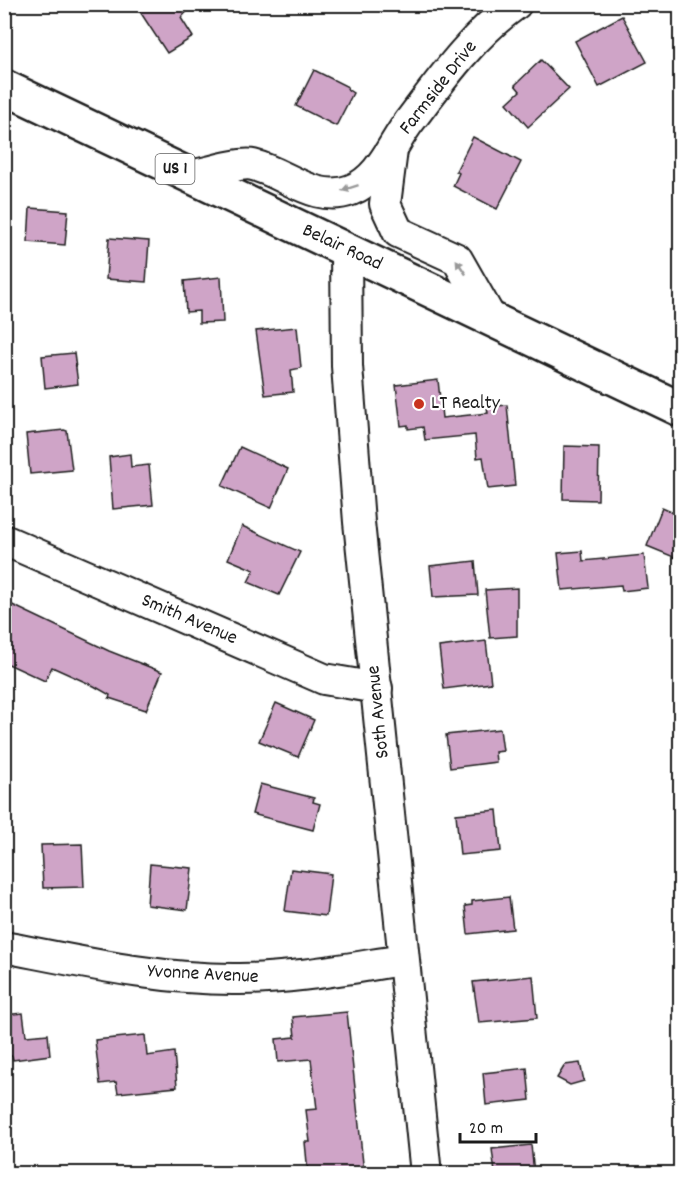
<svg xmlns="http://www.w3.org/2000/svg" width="685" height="1178" font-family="Dekko,sans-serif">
  <rect width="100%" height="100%" fill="#fff"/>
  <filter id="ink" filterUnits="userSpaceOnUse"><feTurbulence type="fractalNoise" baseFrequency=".0167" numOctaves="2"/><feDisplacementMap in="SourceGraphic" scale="12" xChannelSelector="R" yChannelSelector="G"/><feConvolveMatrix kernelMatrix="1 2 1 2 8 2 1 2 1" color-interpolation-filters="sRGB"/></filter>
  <g filter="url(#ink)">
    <g fill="#cfa4c7" stroke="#1c1c1c" stroke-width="1.5">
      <path d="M135,4H194L181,18L193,37L167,53Z"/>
      <path d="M622,16L647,62L599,87L575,41Z"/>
      <path d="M541,60L569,89L528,127L507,103L520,91L515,85Z"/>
      <path d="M314,70L348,87L347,89L353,93L336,126L296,106Z"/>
      <path d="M473,137L521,162L497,209L453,186L459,173L456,171Z"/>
      <path d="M30,208L68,211L65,245L28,242Z"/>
      <path d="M109,238L149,241L146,282L106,279Z"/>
      <path d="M221,277L223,322L199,323V311L186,312L184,281Z"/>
      <path d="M297,327L301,368L291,370L293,392L265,395L256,331Z"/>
      <path d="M74,353L78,384L45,388L42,356Z"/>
      <path d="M438,380L442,418L488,413L487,407L507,405L515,486L488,489L483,457L477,458L475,435L425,440L423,427L408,429V425L401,426L396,385Z"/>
      <path d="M64,430L67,431L72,470L30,474L26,434Z"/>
      <path d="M564,446L599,447L598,500L563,499Z"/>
      <path d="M240,447L288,469L271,508L222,486Z"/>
      <path d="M130,454L131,467L149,465L153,505L113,509L109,457Z"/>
      <path d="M662,508L681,516V560L647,546Z"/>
      <path d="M242,526L300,552L279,595L248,582L254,570L228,559Z"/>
      <path d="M582,551L583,561L644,555L648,588L622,591L621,585L562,590L558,553Z"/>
      <path d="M475,561L478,595L433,597L430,566Z"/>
      <path d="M517,588V636L490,638L485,590Z"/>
      <path d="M4,601L109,651L162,672L146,710L109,698L110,695L94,686L52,667L45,681L4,662Z"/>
      <path d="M486,641L491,683L444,689L439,647Z"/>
      <path d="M276,703L314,720L298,757L259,741Z"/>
      <path d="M500,729L503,751L495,752L496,762L450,768L446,735Z"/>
      <path d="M260,784L314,798L313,802L320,804L313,830L252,814Z"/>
      <path d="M497,810L501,851L460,855L456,814Z"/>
      <path d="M82,844L84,887L43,888L41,845Z"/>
      <path d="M150,864L192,868L187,910L147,905Z"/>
      <path d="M291,869L331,874L326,916L285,911Z"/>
      <path d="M509,897L513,929L468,934L465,906L472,905V901Z"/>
      <path d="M533,976L537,1018L479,1023L473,982Z"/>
      <path d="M347,1012L364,1173H308L305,1142H310L306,1110L317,1109L311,1059L278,1062L276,1039L295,1037L293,1017Z"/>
      <path d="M23,1013L26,1036L48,1034L50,1055L13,1060L12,1056H4V1015Z"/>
      <path d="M145,1035L147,1056L174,1052L177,1087L118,1093L116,1082L100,1084L95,1040Z"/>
      <path d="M580,1063L584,1081L570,1085L557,1078L565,1065Z"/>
      <path d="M527,1068L530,1100L486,1105L483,1073Z"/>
      <path d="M531,1145L534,1173H495L492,1149Z"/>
    </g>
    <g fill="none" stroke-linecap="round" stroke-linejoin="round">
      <defs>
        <g id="minor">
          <path d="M392,150L385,204L398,232L457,259L490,317"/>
          <path d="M191,176C205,173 241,162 253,165C286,173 316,204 351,190C382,178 393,141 412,118C443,77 474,34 516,4"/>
          <path d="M346,250L347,366L359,522L426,1174"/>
          <path d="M4,540L324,679L377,688"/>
          <path d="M4,947C82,962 160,980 239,979C294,979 349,968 403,960"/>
        </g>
        <path id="highway" d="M4,87L680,409"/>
      </defs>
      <use href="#minor" stroke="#1c1c1c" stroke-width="34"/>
      <use href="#highway" stroke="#1c1c1c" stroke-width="38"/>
      <use href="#minor" stroke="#fff" stroke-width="30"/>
      <use href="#highway" stroke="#fff" stroke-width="33"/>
    </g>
    <defs><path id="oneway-solid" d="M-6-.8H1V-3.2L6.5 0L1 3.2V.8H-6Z" transform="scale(1.5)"/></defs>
    <g fill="#999">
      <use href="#oneway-solid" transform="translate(350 188) rotate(162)"/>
      <use href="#oneway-solid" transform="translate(461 267) rotate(-124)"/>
    </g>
  </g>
  <circle fill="#c8321e" stroke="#fff" stroke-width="2" cx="419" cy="404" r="6"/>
  <g text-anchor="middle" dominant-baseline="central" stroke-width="4.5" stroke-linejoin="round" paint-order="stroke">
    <rect fill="#fff" stroke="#606060" stroke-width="1.5" x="155.5" y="154" width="39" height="30" rx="4.5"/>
    <g font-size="18" font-weight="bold" fill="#1c1c1c">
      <text x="175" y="169">US 1</text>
    </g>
    <g font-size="20" fill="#1c1c1c" stroke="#fff">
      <text transform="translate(439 88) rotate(-52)">Farmside Drive</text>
      <text transform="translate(342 248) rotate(25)">Belair Road</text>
      <text transform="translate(189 620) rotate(23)">Smith Avenue</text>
      <text transform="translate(379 712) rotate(-96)">Soth Avenue</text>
      <text transform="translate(203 975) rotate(3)">Yvonne Avenue</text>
    </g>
    <g font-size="20" fill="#1c1c1c" stroke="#fff" text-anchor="start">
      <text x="431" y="404">LT Realty</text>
    </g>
  </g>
  <rect width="685" height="1178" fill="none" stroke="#fff" stroke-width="24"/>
  <rect x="12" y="12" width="661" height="1154" fill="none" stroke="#1c1c1c" stroke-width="2" filter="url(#ink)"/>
  <path d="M460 1133v9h76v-9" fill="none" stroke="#1c1c1c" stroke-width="3"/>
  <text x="469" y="1133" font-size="18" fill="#1c1c1c" stroke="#ffffff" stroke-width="4.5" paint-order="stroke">20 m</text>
</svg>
